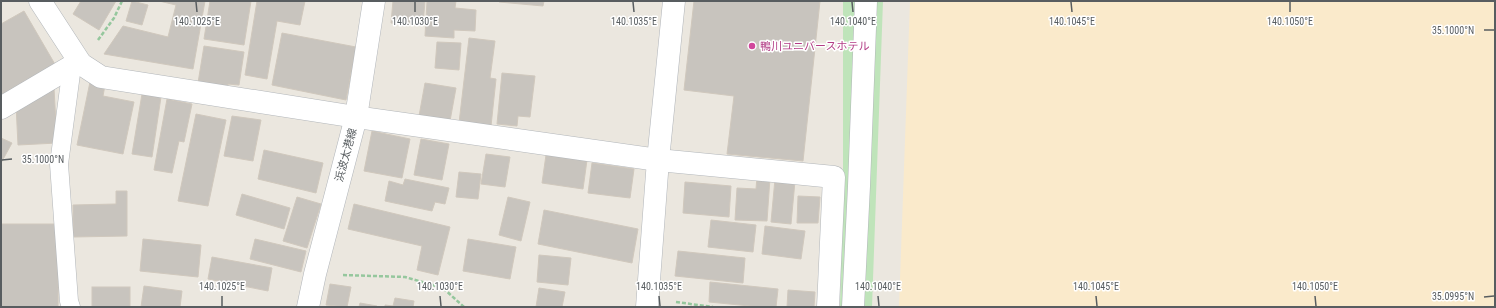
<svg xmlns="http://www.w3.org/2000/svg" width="1496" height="308" font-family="'Roboto Condensed','Noto Sans JP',sans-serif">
  <rect width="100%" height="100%" fill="#ebe7df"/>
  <path fill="#bfe4ba" d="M843,1H883L872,307H840L843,179Z"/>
  <path fill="#faeacb" d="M910,1H1495V307H899Z"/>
  <g fill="#c8c4be" stroke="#d0c8bd">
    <path d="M81,1H116L99,30L73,14Z"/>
    <path d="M132,1L148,5L142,25L126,21Z"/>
    <path d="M159,1H205L193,69L104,54L123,26L168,37L176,5Z"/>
    <path d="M210,1H251L244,45L204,39Z"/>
    <path d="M257,1H305L300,25L277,21L267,79L245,75Z"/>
    <path d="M393,1H425L423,25L391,23Z"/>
    <path d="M427,1H456L455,8L476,10L475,31L454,30V38L425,36Z"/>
    <path d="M500,1H544L543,6L499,2Z"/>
    <path d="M694,1H820L803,161L727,154L734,96L684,90Z"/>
    <path d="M24,11L56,66L1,98V24Z"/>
    <path d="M282,33L356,47L346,100L272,85Z"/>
    <path d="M469,38L495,41L490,78L496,79L491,126L459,123Z"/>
    <path d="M437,42L461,43L459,70L435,68Z"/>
    <path d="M204,46L244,52L239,85L228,84L227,93L197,89Z"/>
    <path d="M502,73L535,76L530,117L518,116L517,126L497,124Z"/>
    <path d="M90,82L105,85L103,96L134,102L123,154L77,145Z"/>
    <path d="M425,83L456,88L450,121L419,116Z"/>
    <path d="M54,88L57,143L18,145L16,105Z"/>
    <path d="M142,94L161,97L152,157L132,154Z"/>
    <path d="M167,99L192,104L184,142L179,141L172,173L154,170Z"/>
    <path d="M196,114L226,120L208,206L178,201Z"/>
    <path d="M232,116L261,120L253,161L224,156Z"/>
    <path d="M372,131L410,139L402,178L364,171Z"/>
    <path d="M1,138L12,143L1,163Z"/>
    <path d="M421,139L449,144L442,180L414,175Z"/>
    <path d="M264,150L323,163L316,193L258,179Z"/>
    <path d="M486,154L510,157L505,187L481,184Z"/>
    <path d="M546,155L587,160L583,189L542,183Z"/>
    <path d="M592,163L634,169L630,198L588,193Z"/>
    <path d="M459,172L481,174L478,199L456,197Z"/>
    <path d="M757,177L770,178L767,221L735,220L737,188L756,189Z"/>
    <path d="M405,179L449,188L445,204L435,202L432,211L385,201L389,181L403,185Z"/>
    <path d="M775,179L795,181L791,224L771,222Z"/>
    <path d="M685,182L731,186L729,217L683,213Z"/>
    <path d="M116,191H127V236L73,237V205L116,204Z"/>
    <path d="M242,194L290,208L284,229L236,215Z"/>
    <path d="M798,196L820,197L818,223H797Z"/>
    <path d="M297,197L321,204L307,248L283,241Z"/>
    <path d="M508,197L530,202L521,241L499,235Z"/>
    <path d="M354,204L450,227L438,275L417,270L422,246L348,229Z"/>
    <path d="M544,210L638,229L632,263L538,244Z"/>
    <path d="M711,220L756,225L753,252L708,247Z"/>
    <path d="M1,224H59L58,307H1Z"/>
    <path d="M765,226L805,231L801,259L762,254Z"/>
    <path d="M143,239L201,245L198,277L140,271Z"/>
    <path d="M255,239L306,251L301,272L250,259Z"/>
    <path d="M468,239L516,247L510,279L463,271Z"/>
    <path d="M678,251L745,258L743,283L675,276Z"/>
    <path d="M539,255L571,258L568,285L537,282Z"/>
    <path d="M212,257L272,268L268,291L208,279Z"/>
    <path d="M710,282L778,289L776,307H760L709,302Z"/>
    <path d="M330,284L351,287L347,307L326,305Z"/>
    <path d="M144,286L182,291L180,307H141Z"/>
    <rect x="92" y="287" width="38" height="20"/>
    <path d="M539,288L565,292L562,307H536Z"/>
    <path d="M788,290L815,292L814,307H787Z"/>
    <path d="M395,298L414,301L413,307H385V305L393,306Z"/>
    <path d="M360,303L377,306V307H359Z"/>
  </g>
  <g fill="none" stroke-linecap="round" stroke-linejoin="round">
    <defs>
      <path id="lane" d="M71,307L69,301L59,164L72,66"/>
      <g id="street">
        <path d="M40,1L81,64L101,77L356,117L658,160L834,177L828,307"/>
        <path d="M1,108L72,66L81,64"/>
        <path d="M853,307L859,186L866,1"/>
      </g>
      <g id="secondary">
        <path d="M308,307L315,274L356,117L374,1"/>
        <path d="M647,307L658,160L674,1"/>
      </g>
    </defs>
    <use href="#lane" stroke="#b2b6ba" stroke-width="19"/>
    <use href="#street" stroke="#b2b6ba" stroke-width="23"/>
    <use href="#secondary" stroke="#b1b5ba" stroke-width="23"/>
    <g stroke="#95c79d" stroke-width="2.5" stroke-dasharray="4 2" stroke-linecap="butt">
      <path d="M98,40L114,18L122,1"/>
      <path d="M343,275L405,277L443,288L464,307"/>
      <path d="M676,302L713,307"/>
    </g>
    <use href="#lane" stroke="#fff" stroke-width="18"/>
    <use href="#street" stroke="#fff" stroke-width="22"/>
    <use href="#secondary" stroke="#fff" stroke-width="22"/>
  </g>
  <path fill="none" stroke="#585d60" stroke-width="1.5" d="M196,2L197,12M415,2V12M633,2L634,12M852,2L853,12M1071,2L1072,12M1290,2V12M1484,30H1494M2,160L12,159M222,296V306M440,296L441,306M659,296L660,306M878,296L879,306M1096,296L1097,306M1315,296L1316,306M1484,297L1494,296"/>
  <circle fill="#d1479c" stroke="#fff" stroke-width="1.5" cx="752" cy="46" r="4"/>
  <g text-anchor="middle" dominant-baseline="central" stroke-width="3" stroke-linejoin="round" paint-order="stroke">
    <g font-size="11" fill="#b23c85" stroke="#fff" text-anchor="start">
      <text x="760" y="46">鴨川ユニバースホテル</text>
    </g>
    <g font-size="11" fill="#585d60" stroke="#fff">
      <text transform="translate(346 155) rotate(-75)">浜波太港線</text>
    </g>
  </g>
  <g font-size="10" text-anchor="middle" fill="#585d60" stroke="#fff" stroke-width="3" stroke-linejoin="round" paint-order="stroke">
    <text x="197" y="25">140.1025°E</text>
    <text x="415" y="25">140.1030°E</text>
    <text x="634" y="25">140.1035°E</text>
    <text x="853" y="25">140.1040°E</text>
    <text x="1072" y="25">140.1045°E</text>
    <text x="1290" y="25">140.1050°E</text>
    <text x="1453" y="34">35.1000°N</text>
    <text x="43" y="163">35.1000°N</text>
    <text x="222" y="290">140.1025°E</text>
    <text x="440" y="290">140.1030°E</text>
    <text x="659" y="290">140.1035°E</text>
    <text x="878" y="290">140.1040°E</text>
    <text x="1096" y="290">140.1045°E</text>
    <text x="1315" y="290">140.1050°E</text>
    <text x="1453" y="300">35.0995°N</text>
  </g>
  <rect width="1496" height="308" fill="none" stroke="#585d60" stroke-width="4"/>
</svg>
